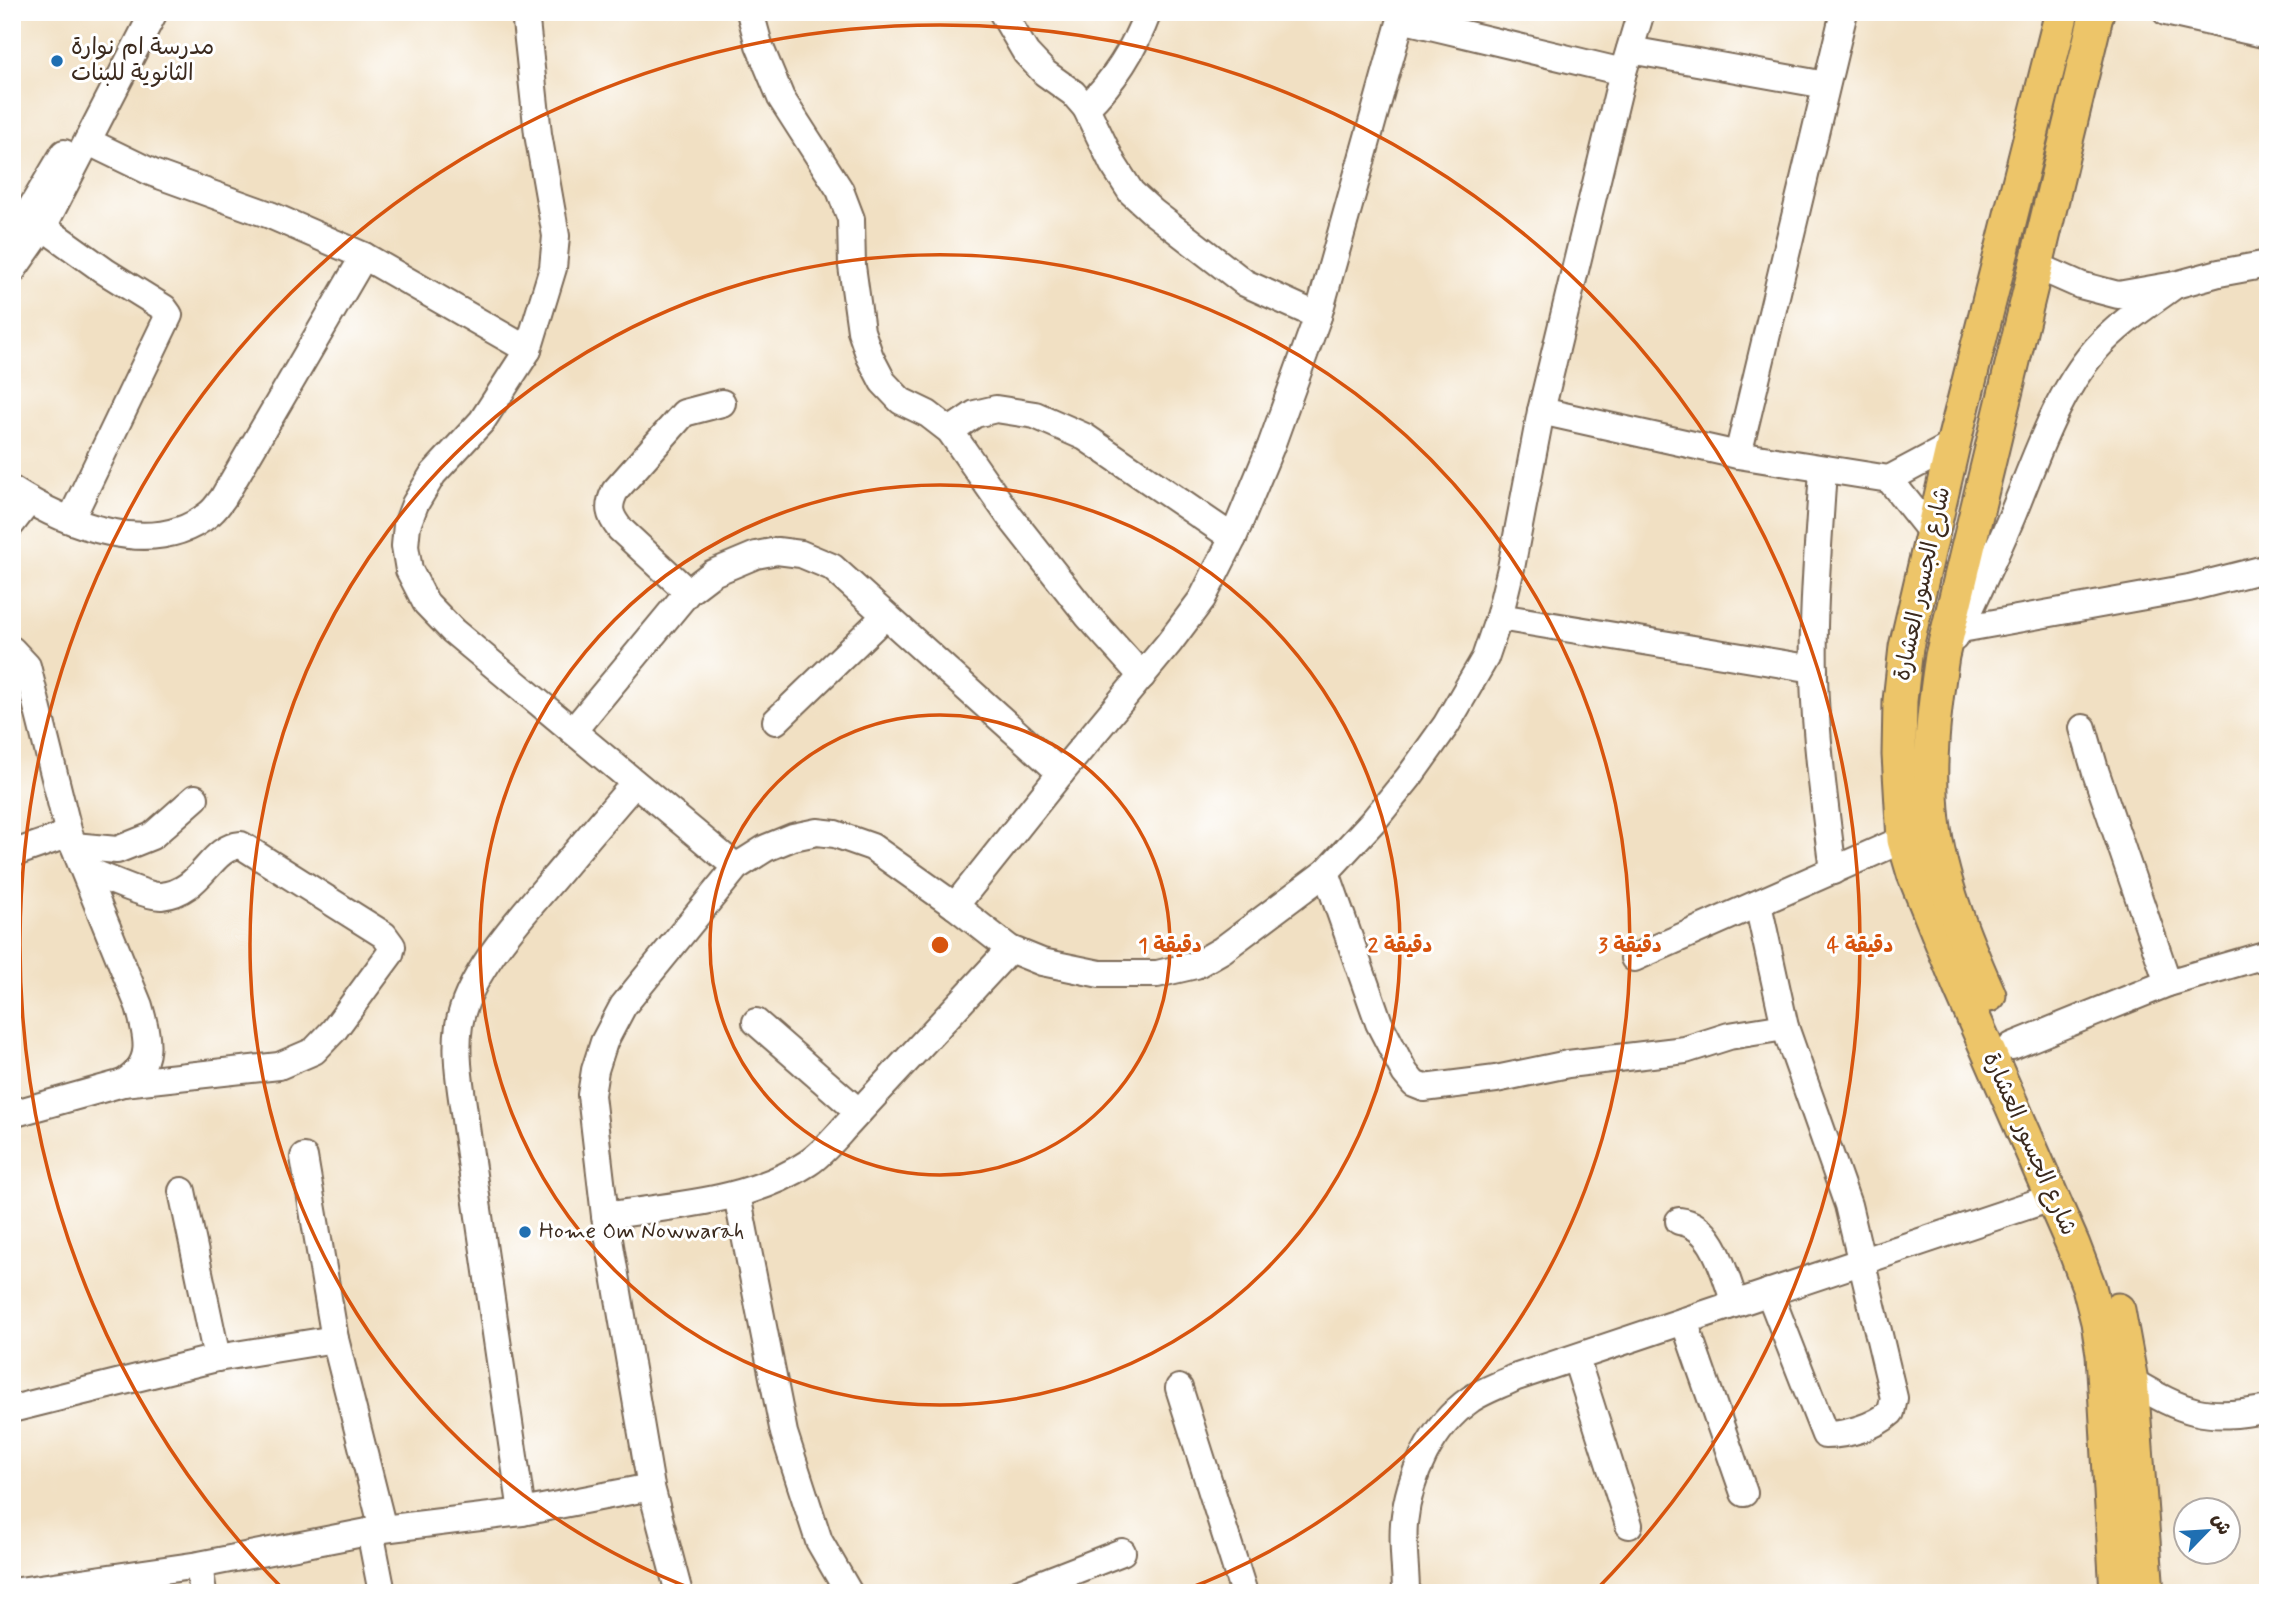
<svg xmlns="http://www.w3.org/2000/svg" width="2280" height="1605" font-family="Mynerve,'Playpen Sans Arabic',sans-serif">
  <rect width="100%" height="100%" fill="#fff"/>
  <filter id="ink" filterUnits="userSpaceOnUse"><feTurbulence type="fractalNoise" baseFrequency=".0143" numOctaves="2"/><feDisplacementMap in="SourceGraphic" scale="14" xChannelSelector="R" yChannelSelector="G"/><feConvolveMatrix kernelMatrix="1 2 1 2 8 2 1 2 1" color-interpolation-filters="sRGB"/></filter>
  <filter id="wash" filterUnits="userSpaceOnUse"><feTurbulence type="fractalNoise" baseFrequency=".00686" numOctaves="4" result="noise"/><feDisplacementMap in="SourceGraphic" scale="28" xChannelSelector="R" yChannelSelector="G"/><feGaussianBlur stdDeviation="1.57" result="paint"/><feColorMatrix in="noise" values="0 0 0 0 0 0 0 0 0 0 0 0 0 0 0 0 0 1.4 0 .05"/><feComposite in="paint" operator="in"/></filter>
  <g filter="url(#wash)">
    <rect width="100%" height="100%" fill="#f1e0c3"/>
  </g>
  <g filter="url(#ink)">
    <g fill="none" stroke-linecap="round" stroke-linejoin="round">
      <defs>
        <g id="minor">
          <path d="M525,12L538,134L556,236L553,268L528,350L482,421L433,474L415,504L407,525L405,546L409,570L426,603L453,631L736,867"/>
          <path d="M750,12L759,45L781,98L840,190L851,219L852,266L861,331L870,357L883,382L901,401L928,414L950,431L1010,517L1088,616L1142,676"/>
          <path d="M1002,12L1026,53L1045,73L1073,93L1086,108L1113,164L1131,192L1153,212L1245,283L1318,316"/>
          <path d="M2166,12L2268,35"/>
          <path d="M1401,19L1623,72"/>
          <path d="M1630,50L1826,85"/>
          <path d="M1086,108C1115,80 1134,50 1148,12"/>
          <path d="M89,142L153,173L270,215L364,256L528,350"/>
          <path d="M43,227L106,272L164,308L169,315L71,519"/>
          <path d="M12,240L64,153"/>
          <path d="M2037,266L2080,285L2118,295L2175,285L2219,273L2268,264"/>
          <path d="M12,271L43,227L154,12"/>
          <path d="M1541,411L1738,455L1889,479L1953,445"/>
          <path d="M950,431L975,414L996,409L1035,415L1085,437L1233,538"/>
          <path d="M1738,455L1844,12"/>
          <path d="M1823,469C1819,539 1812,609 1814,678C1816,743 1825,807 1833,871"/>
          <path d="M1889,479L1932,533"/>
          <path d="M12,490C65,524 153,560 209,514C215,510 219,503 223,498L364,256"/>
          <path d="M12,523L29,501"/>
          <path d="M688,592L620,529C609,515 607,507 615,491L684,413L722,403"/>
          <path d="M1499,617L1814,669"/>
          <path d="M1961,629L2189,588L2268,568"/>
          <path d="M1954,638L1961,629C1978,591 1996,554 2012,516C2035,460 2056,395 2096,349C2119,323 2148,305 2175,285"/>
          <path d="M12,650L27,666L69,834L139,1006C148,1038 155,1064 123,1083"/>
          <path d="M776,721L885,616"/>
          <path d="M2083,728L2096,773L2168,983"/>
          <path d="M573,731L688,592L713,573L756,555L777,551L801,554L832,567L1061,773"/>
          <path d="M74,846L117,850L152,836L195,798"/>
          <path d="M12,854L69,834"/>
          <path d="M1326,872L1379,1023L1405,1073L1414,1084L1424,1088L1496,1079L1568,1064L1685,1050L1729,1036L1785,1027"/>
          <path d="M1758,904L1785,1027L1848,1205L1894,1398L1891,1412C1875,1427 1846,1435 1825,1435L1769,1292"/>
          <path d="M955,906L1061,773L1169,643L1202,599L1233,538L1271,446L1318,316L1403,12"/>
          <path d="M1634,958L1920,832"/>
          <path d="M756,1022L859,1112"/>
          <path d="M2012,1046L2168,983L2268,954"/>
          <path d="M12,1114L123,1083L279,1066L314,1051L334,1030L390,954L392,946L384,935L241,845C209,847 203,892 161,896C148,897 99,875 84,869"/>
          <path d="M304,1157L335,1339L383,1529"/>
          <path d="M182,1191L217,1358"/>
          <path d="M737,1195L784,1433L819,1541L849,1593"/>
          <path d="M605,1216C674,1205 749,1202 808,1163C823,1153 835,1138 847,1125L1010,949"/>
          <path d="M1679,1221C1715,1225 1724,1274 1735,1303"/>
          <path d="M1684,1321L1744,1493"/>
          <path d="M1576,1359L1629,1525"/>
          <path d="M2131,1381C2184,1412 2205,1422 2268,1409"/>
          <path d="M1179,1388L1244,1593"/>
          <path d="M12,1409L217,1358L335,1339"/>
          <path d="M522,1512L466,1127C462,1094 454,1058 459,1025C468,973 521,917 554,878C581,846 607,815 634,784"/>
          <path d="M370,1531L382,1593"/>
          <path d="M199,1565L203,1593"/>
          <path d="M12,1592L199,1565L383,1529L522,1512L651,1487"/>
          <path d="M679,1593L651,1487L605,1216L591,1095L595,1070L604,1042L623,1006L736,867L766,848L793,837L817,832L835,834L872,847L955,906L1010,949L1042,962L1100,974H1157L1196,965L1222,950L1326,872L1375,819L1409,777L1446,725L1485,658L1499,617L1511,568L1541,411L1623,72L1641,12"/>
          <path d="M1017,1593L1122,1552"/>
          <path d="M1406,1593C1406,1570 1402,1546 1404,1523C1409,1476 1431,1427 1471,1399C1483,1391 1500,1385 1514,1378L2054,1197"/>
        </g>
        <g id="major">
          <path d="M2062,12L1953,445L1906,647L1900,701L1899,755L1904,840L1914,874L1960,987L2073,1245L2089,1287L2098,1322L2103,1354L2117,1593"/>
          <path d="M1989,995C1965,941 1940,881 1933,821C1927,767 1934,709 1942,656L2097,12"/>
          <path d="M2118,1310L2131,1381L2147,1593"/>
        </g>
      </defs>
      <use href="#minor" stroke="#7b6a58" stroke-width="30"/>
      <use href="#major" stroke="#7b6a58" stroke-width="37"/>
      <use href="#minor" stroke="#fff" stroke-width="26"/>
      <use href="#major" stroke="#edc569" stroke-width="33"/>
    </g>
  </g>
  <g fill="none" stroke="#d7540e" stroke-width="3.5">
    <circle cx="940" cy="945" r="230"/>
    <circle cx="940" cy="945" r="460"/>
    <path d="M698 1591A690 690 0 1 1 1182 1591"/>
    <path d="M284 1590A920 920 0 1 1 1596 1590"/>
  </g>
  <g fill="#1f6fb2" stroke="#fff" stroke-width="2.5">
    <circle cx="57" cy="61" r="7"/>
    <circle cx="525" cy="1232" r="7"/>
  </g>
  <g text-anchor="middle" dominant-baseline="central" stroke-width="6" stroke-linejoin="round" paint-order="stroke">
    <g font-size="23" fill="#3b2a1e" stroke="#fff" text-anchor="start">
      <text x="71" y="48">مدرسة ام نوارة<tspan x="71" dy="26">الثانوية للبنات</tspan></text>
      <text x="539" y="1232">Home Om Nowwarah</text>
    </g>
    <g font-size="23" fill="#3b2a1e" stroke="#fff">
      <text transform="translate(1923 584) rotate(-78)">شارع الجسور العشارة</text>
      <text transform="translate(2029 1144) rotate(66)">شارع الجسور العشارة</text>
    </g>
  </g>
  <circle cx="940" cy="945" r="10" fill="#d7540e" stroke="#fff" stroke-width="3.5"/>
  <g font-size="21" text-anchor="middle" font-weight="bold" fill="#d7540e" stroke="#fff" stroke-width="6" stroke-linejoin="round" paint-order="stroke">
    <text x="1170" y="952">1 دقيقة</text>
    <text x="1400" y="952">2 دقيقة</text>
    <text x="1630" y="952">3 دقيقة</text>
    <text x="1860" y="952">4 دقيقة</text>
  </g>
  <rect width="2280" height="1605" fill="none" stroke="#fff" stroke-width="42"/>
  <g transform="translate(2207 1531) rotate(65)"><circle r="33" fill="#ffffff" stroke="#b1aaa5" stroke-width="2"/>
  <path d="M0-5L12 26L0 18L-12 26Z" fill="#1f6fb2"/>
  <text y="-10" font-size="19" font-weight="bold" text-anchor="middle" fill="#3b2a1e">ش</text>
  </g>
</svg>
